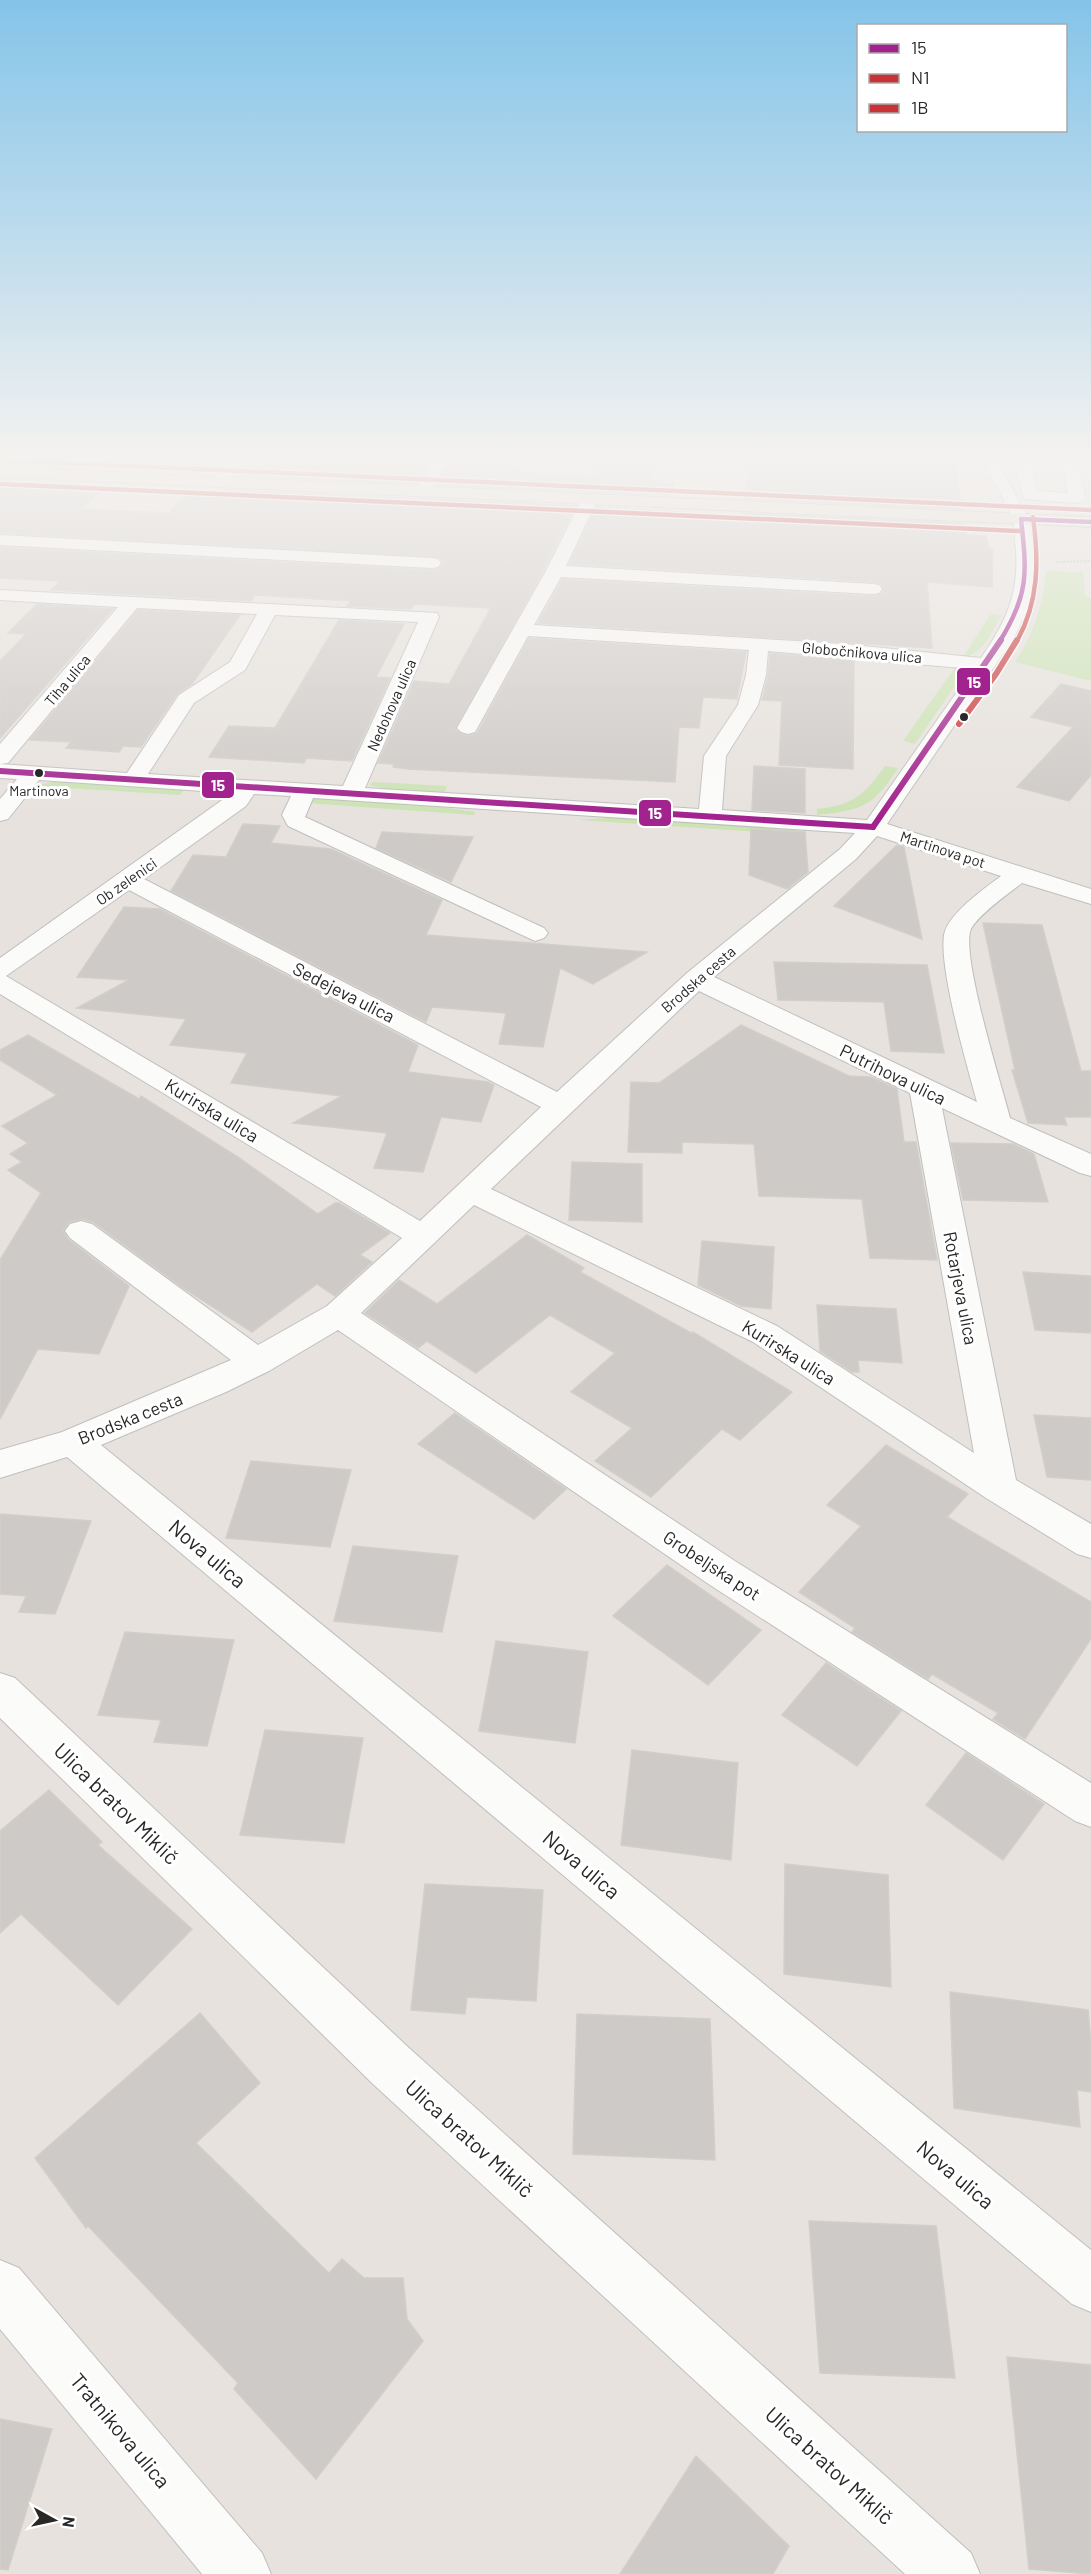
<svg xmlns="http://www.w3.org/2000/svg" width="1091" height="2574" font-family="Barlow,sans-serif">
  <rect width="100%" height="100%" fill="#e7e2dd"/>
  <g fill="#cce3b4">
    <path d="M0,456H98V458L108,461L137,462L97,467L0,465Z"/>
    <path d="M1046,571L1083,572L1085,596L1091,598V681L1015,662C1034,633 1043,605 1046,571Z"/>
    <path d="M991,614L1001,616C991,633 984,654 963,657Z"/>
    <path d="M956,666L963,674L915,744L903,741Z"/>
    <path d="M885,766L898,768C873,807 862,810 817,815V809C854,805 864,795 885,766Z"/>
    <path d="M56,781L184,789L180,795L35,786Z"/>
    <path d="M373,782L447,786L444,793L386,789L370,785Z"/>
    <path d="M310,797L427,805L475,812L474,815L307,803Z"/>
    <path d="M622,817L798,828L797,831L789,834L578,820Z"/>
  </g>
  <g fill="#cecac7" stroke="#d2cec9" stroke-width="1.5">
    <path d="M256,456H434L416,484L238,476Z"/>
    <path d="M453,456H516L510,467L521,468L519,472L593,476L599,462L654,464L649,479L674,482L671,495L437,485Z"/>
    <path d="M751,456H954L962,509L744,499Z"/>
    <path d="M0,483L103,488L82,509L169,513L190,490L224,492L226,490L576,506L544,570L455,730L467,736L477,733L529,638L746,652L737,699L703,697L699,728L679,727L675,782L407,769L393,767L394,764L378,763L414,681L449,684L491,608L414,604L411,609L347,606L351,601L255,595L251,601L51,590L60,581L0,578V547L432,570L438,569L443,564L440,558L0,533Z"/>
    <path d="M596,507L742,516V513L964,523L966,535L986,536L989,549H993L992,587L927,582L932,648L538,623L562,579L873,596L881,594L884,589L881,584L873,582L569,564Z"/>
    <path d="M37,604L113,609L0,738V661L26,634L8,633Z"/>
    <path d="M138,610L240,615L192,684L177,694L141,747L123,746L119,752L66,748L71,742L30,740Z"/>
    <path d="M339,620L404,624L376,677L390,678L352,761L306,758L304,763L209,757L229,726L275,728Z"/>
    <path d="M770,653L854,661L853,769L779,765L782,701L762,700L768,676Z"/>
    <path d="M1061,684L1091,691V775L1069,801L1017,787L1073,727L1031,717Z"/>
    <path d="M754,766L805,769V813L752,810Z"/>
    <path d="M243,824L280,826L271,843L331,849L442,900L426,935L647,952L593,984L560,968L543,1047L499,1044L506,1013L432,1007L426,1022L171,891L193,855L226,857Z"/>
    <path d="M751,829L805,832L808,872L787,889L749,875Z"/>
    <path d="M382,832L473,837L451,882L376,848Z"/>
    <path d="M897,845L904,847L922,939L834,906Z"/>
    <path d="M124,907L160,909L418,1045L408,1072L488,1082L494,1085L481,1122L441,1117L423,1172L374,1168L387,1133L293,1123L342,1096L231,1083L247,1053L170,1045L186,1019L77,1008L129,980L77,977Z"/>
    <path d="M983,923L1042,925L1081,1071H1091V1117H1064L1067,1125L1028,1123L1012,1070H1015L992,966H996L992,965Z"/>
    <path d="M774,962L927,965L944,1053L891,1051L884,1002L778,1000Z"/>
    <path d="M741,1025L849,1076L871,1077L897,1089L904,1142H916L937,1260L870,1258L862,1199L759,1196L754,1144L682,1142V1153L628,1152L631,1082L659,1083Z"/>
    <path d="M28,1035L139,1099L141,1096L238,1157L318,1214L335,1203H339L390,1233L360,1255L372,1262L335,1296L317,1284L252,1332L183,1288L93,1222L82,1219L69,1222L63,1231L68,1239L129,1286L99,1354L38,1349L0,1419V1260L41,1193L8,1170L22,1162L10,1154L28,1143L2,1126L57,1095L0,1060V1050Z"/>
    <path d="M951,1143L1013,1144L1034,1154L1048,1202L963,1200Z"/>
    <path d="M572,1162L642,1164V1222L569,1220Z"/>
    <path d="M527,1235L584,1268L580,1272L693,1334V1332L792,1392L740,1440L722,1429L651,1497L595,1461L632,1428L571,1392L615,1353L550,1315L476,1373L427,1341L418,1348L365,1313L399,1280L437,1304Z"/>
    <path d="M702,1241L774,1247L771,1309L741,1306L698,1285Z"/>
    <path d="M1023,1272L1091,1276V1333L1035,1330Z"/>
    <path d="M817,1305L896,1309L902,1363L858,1360L859,1372H852L820,1351Z"/>
    <path d="M455,1413L566,1489L534,1519L418,1444Z"/>
    <path d="M1034,1415L1091,1418V1480L1047,1477Z"/>
    <path d="M886,1445L968,1494L947,1517L1091,1602V1639L1025,1739L993,1719L998,1713L932,1674L928,1679L852,1632L855,1628L799,1592L861,1526L827,1505Z"/>
    <path d="M251,1461L351,1470L330,1547L226,1538Z"/>
    <path d="M0,1514L91,1521L55,1614L19,1612L26,1596L0,1594Z"/>
    <path d="M353,1546L458,1556L442,1632L334,1621Z"/>
    <path d="M667,1565L761,1630L708,1685L613,1616Z"/>
    <path d="M125,1632L234,1640L207,1746L154,1742L161,1720L98,1715Z"/>
    <path d="M496,1641L588,1652L575,1743L479,1731Z"/>
    <path d="M826,1663L901,1711L857,1766L782,1715Z"/>
    <path d="M265,1730L363,1738L344,1843L240,1835Z"/>
    <path d="M632,1750L738,1763L731,1860L621,1845Z"/>
    <path d="M966,1753L1044,1804L1003,1860L926,1805Z"/>
    <path d="M49,1790L102,1842L98,1845L192,1929L118,2005L21,1914L0,1933V1831Z"/>
    <path d="M785,1864L888,1875L891,1987L784,1974Z"/>
    <path d="M425,1884L543,1890L536,2001L467,1997L465,2014L411,2010Z"/>
    <path d="M950,1992L1088,2010L1091,2045V2092L1077,2090L1080,2127L954,2108Z"/>
    <path d="M200,2013L260,2083L196,2143L329,2273L342,2259L364,2278H403L407,2319L423,2341L316,2479L234,2389L238,2383L88,2226L86,2228L35,2158Z"/>
    <path d="M577,2014L710,2019L715,2160L573,2154Z"/>
    <path d="M809,2221L936,2226L955,2378L820,2373Z"/>
    <path d="M1007,2357L1091,2365V2574L1029,2569Z"/>
    <path d="M0,2419L52,2429L8,2570L0,2569Z"/>
    <path d="M696,2456L789,2546L773,2574H620Z"/>
  </g>
  <g fill="none" stroke-linecap="round" stroke-linejoin="round">
    <defs>
      <g id="minor">
        <path d="M237,456H253L224,486H212L210,483L212,480Z"/>
        <path d="M436,456H451L428,495H416L414,492Z"/>
        <path d="M979,456H994L1029,519L1035,557L1033,591L1029,607L1014,638L887,824L1091,889V904L1022,883C1009,893 978,915 971,929C960,954 1002,1086 1010,1118L1091,1154V1176L1080,1173L942,1108L1016,1480L1091,1524V1558L1077,1554L986,1498L753,1342L474,1205L361,1313L738,1563L1091,1783V1827L1075,1821L710,1585L338,1330L269,1371L226,1392L101,1445L1091,2250V2312L1072,2304L67,1457L0,1478V1450L62,1432L231,1360L70,1238L65,1231L70,1224L81,1221L92,1224L258,1345L327,1306L402,1238L0,994V958L232,793L39,780L8,819L0,821V799L17,779L0,778V744L118,607L0,600V590L437,613L439,617L365,788L699,809L704,756L738,705L746,675L749,650L528,636L475,732L468,734L461,732L457,728L546,571L583,497H595L597,500L566,566L873,584L879,585L882,589L879,593L873,594L561,577L534,625L845,644L981,658C1008,619 1021,589 1015,541C1014,534 1015,525 1012,518C1004,497 990,476 979,456ZM137,608L257,614L230,662L179,695L127,773L0,764L8,763ZM275,615L418,622L343,786L148,774L194,703L245,670ZM768,651L973,669L867,820L722,810L726,756L758,705L766,675ZM254,794L291,796L282,815L288,826L535,941L544,938L548,933L544,928L305,817L313,798L855,833L840,849L687,973L557,1092L144,879L246,806ZM877,836L1001,876C985,888 952,911 945,931C936,960 968,1069 977,1102L714,977L856,859ZM129,890L541,1107L420,1221L6,976ZM699,991L910,1093L974,1453L777,1326L491,1189Z"/>
        <path d="M1013,456H1029L1037,491L1068,493L1061,456H1076L1085,498L1077,503L1024,499Z"/>
        <path d="M0,535L432,558L438,559L441,563L438,567L432,568L0,545Z"/>
        <path d="M0,1673L15,1678L409,2048L971,2553L980,2574H905L373,2084L0,1718Z"/>
        <path d="M0,2260L19,2268L262,2553L271,2574H202L0,2329Z"/>
      </g>
      <path id="major" d="M0,467L1091,517V527L0,477Z"/>
    </defs>
    <use href="#minor" stroke="#c0bfbf" stroke-width="2"/>
    <use href="#major" stroke="#bfbdbc" stroke-width="2"/>
    <path stroke="#c3c2c2" stroke-width="2" stroke-dasharray="2 1.5" stroke-linecap="butt" d="M1056,562L1091,561"/>
    <use href="#minor" fill="#fbfbfa" fill-rule="evenodd"/>
    <use href="#major" fill="#e6dfd2" fill-rule="evenodd"/>
    <defs>
      <g id="bus-1-far1">
        <path d="M1021,519L1091,522"/>
        <path d="M1000,641C1029,594 1027,573 1021,519"/>
      </g>
      <g id="bus-1">
        <path d="M0,771L873,827"/>
        <path d="M873,827L1001,640"/>
      </g>
      <g id="bus-2-far1">
        <path d="M0,484L1020,531"/>
        <path d="M1017,641C1039,601 1039,561 1033,517"/>
      </g>
      <path id="bus-2" d="M959,724L996,674L1017,640"/>
      <path id="bus-3" d="M1,460L1091,510"/>
    </defs>
    <use href="#bus-1-far1" stroke="#fff" stroke-width="7"/>
    <use href="#bus-1" stroke="#fff" stroke-width="9"/>
    <use href="#bus-2-far1" stroke="#fff" stroke-width="7"/>
    <use href="#bus-2" stroke="#fff" stroke-width="9"/>
    <use href="#bus-3" stroke="#fff" stroke-width="7"/>
    <use href="#bus-1-far1" stroke="#a2238e" stroke-width="4.5"/>
    <use href="#bus-1" stroke="#a2238e" stroke-width="6"/>
    <use href="#bus-2-far1" stroke="#c93337" stroke-width="4.5"/>
    <use href="#bus-2" stroke="#c93337" stroke-width="6"/>
    <use href="#bus-3" stroke="#c93337" stroke-width="4.5"/>
  </g>
  <linearGradient id="sky" x2="0" y2="1"><stop stop-color="#84c4e9"/><stop offset="0.56" stop-color="#f4f2f0"/><stop offset="1" stop-color="#f4f2f0" stop-opacity="0"/></linearGradient>
  <rect width="1091" height="816" fill="url(#sky)"/>
  <g fill="#282828" stroke="#fff" stroke-width="2">
    <circle cx="964" cy="717" r="5"/>
    <circle cx="39" cy="773" r="5"/>
  </g>
  <g text-anchor="middle" dominant-baseline="central" stroke-width="6" stroke-linejoin="round" paint-order="stroke">
    <g font-size="14" fill="#282828" stroke="#fff">
      <text x="39" y="790">Martinova</text>
    </g>
    <g font-size="15" fill="#282828" stroke="#fff">
      <text transform="translate(862 652) rotate(5)">Globočnikova ulica</text>
      <text transform="translate(67 680) rotate(-50)">Tiha ulica</text>
      <text transform="translate(391 705) rotate(-66)">Nedohova ulica</text>
      <text transform="translate(943 849) rotate(18)">Martinova pot</text>
      <text transform="translate(126 881) rotate(-35)">Ob zelenici</text>
      <text transform="translate(698 979) rotate(-41)">Brodska cesta</text>
    </g>
    <g font-size="18" fill="#282828" stroke="#fff">
      <text transform="translate(344 992) rotate(27)">Sedejeva ulica</text>
      <text transform="translate(893 1074) rotate(26)">Putrihova ulica</text>
      <text transform="translate(212 1110) rotate(31)">Kurirska ulica</text>
      <text transform="translate(961 1288) rotate(79)">Rotarjeva ulica</text>
      <text transform="translate(789 1352) rotate(32)">Kurirska ulica</text>
      <text transform="translate(130 1418) rotate(-22)">Brodska cesta</text>
      <text transform="translate(712 1565) rotate(33)">Grobeljska pot</text>
    </g>
    <g font-size="21" fill="#282828" stroke="#fff">
      <text transform="translate(208 1553) rotate(40)">Nova ulica</text>
      <text transform="translate(117 1803) rotate(44)">Ulica bratov Miklič</text>
      <text transform="translate(582 1864) rotate(40)">Nova ulica</text>
      <text transform="translate(470 2138) rotate(42)">Ulica bratov Miklič</text>
      <text transform="translate(956 2174) rotate(40)">Nova ulica</text>
      <text transform="translate(121 2430) rotate(50)">Tratnikova ulica</text>
      <text transform="translate(830 2465) rotate(42)">Ulica bratov Miklič</text>
    </g>
  </g>
  <g stroke="#fff" stroke-width="2">
    <rect x="956" y="667" width="35" height="29" rx="6" fill="#a2238e"/>
    <rect x="201" y="771" width="34" height="28" rx="6" fill="#a2238e"/>
    <rect x="638" y="799" width="34" height="28" rx="6" fill="#a2238e"/>
  </g>
  <g font-size="16" text-anchor="middle" font-weight="bold" fill="#fff">
    <text x="974" y="688">15</text>
    <text x="218" y="791">15</text>
    <text x="655" y="819">15</text>
  </g>
  <rect x="857" y="24" width="210" height="108" fill="#ffffff" stroke="#a9a9a9" stroke-width="1.5"/>
  <rect x="869" y="44" width="30" height="9" fill="#a2238e" stroke="#a9a9a9" stroke-width="1.5"/>
  <text x="911" y="54" font-size="18" fill="#282828">15</text>
  <rect x="869" y="74" width="30" height="9" fill="#c93337" stroke="#a9a9a9" stroke-width="1.5"/>
  <text x="911" y="84" font-size="18" fill="#282828">N1</text>
  <rect x="869" y="104" width="30" height="9" fill="#c93337" stroke="#a9a9a9" stroke-width="1.5"/>
  <text x="911" y="114" font-size="18" fill="#282828">1B</text>
  <g transform="translate(54 2520) rotate(98)" stroke="#ffffff" stroke-width="4.5" paint-order="stroke">
  <path d="M0-4.5L10 22L0 15L-10 22Z" fill="#282828"/>
  <text y="-9" font-size="16" font-weight="bold" text-anchor="middle" fill="#282828">N</text>
  </g>
</svg>
